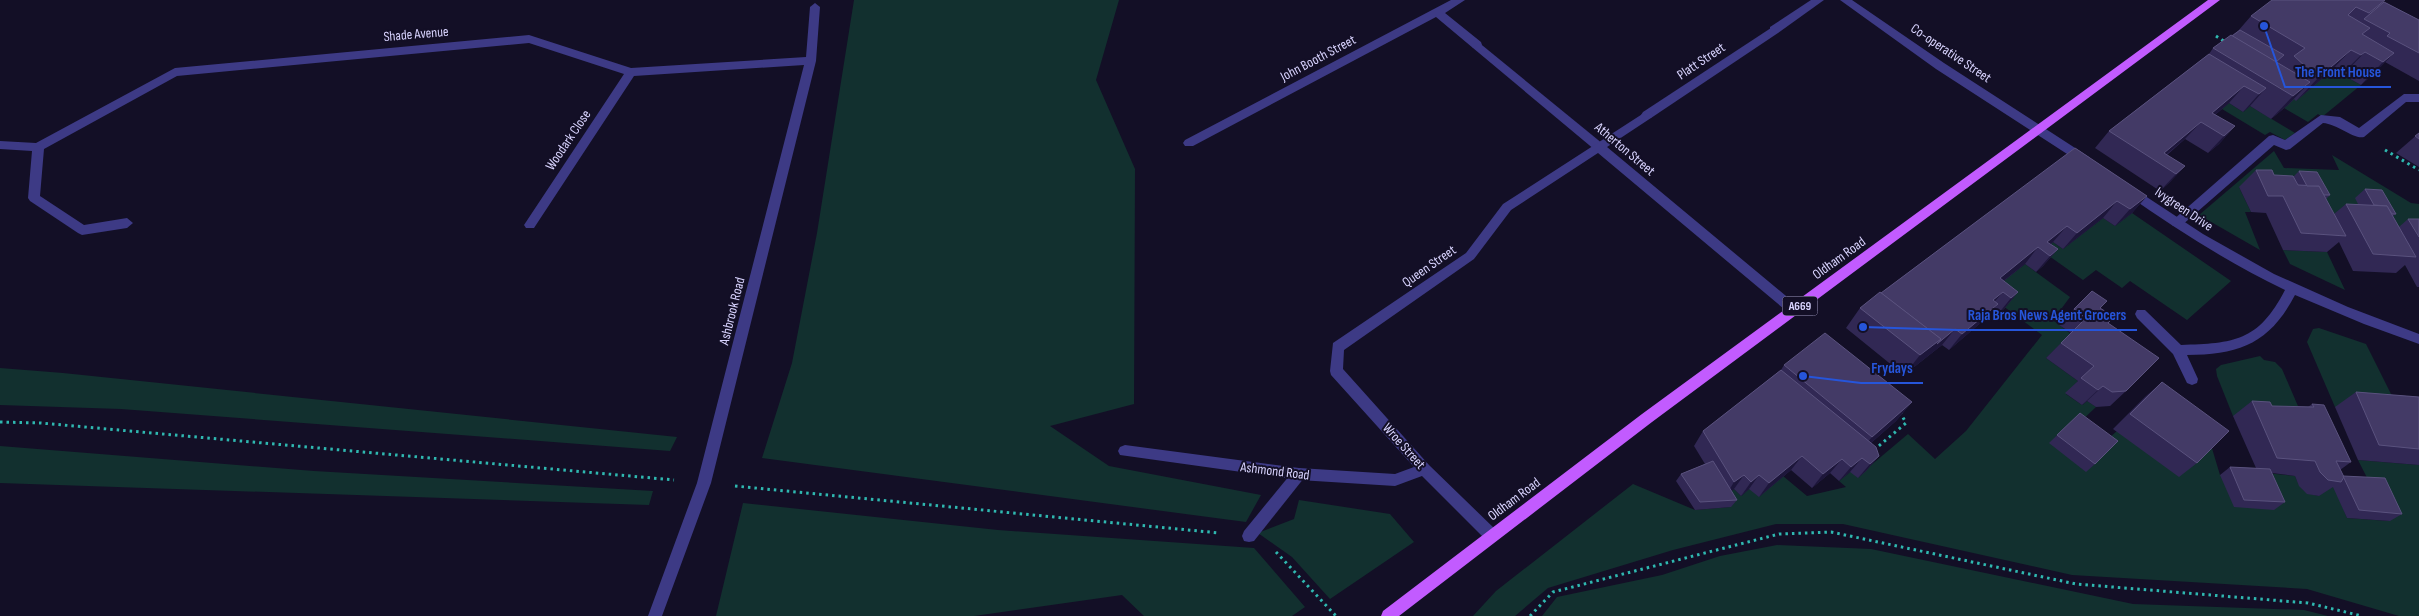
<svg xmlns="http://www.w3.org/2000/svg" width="2419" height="616" font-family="'Sofia Sans Condensed',sans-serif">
  <rect width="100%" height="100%" fill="#130f26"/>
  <g fill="#12302f">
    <path d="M854,0H1119L1096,80L1135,169L1134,404L1050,426L1109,466L1261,495L1246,522L762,458L792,363L817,233Z"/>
    <path d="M2329,73L2343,75L2361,85L2322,117L2318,114L2308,122L2284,108L2254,84Z"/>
    <path d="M2229,103L2243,112L2250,106L2295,133L2285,140L2270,132L2265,135L2222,109Z"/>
    <path d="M2274,151L2284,168L2339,170L2332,155L2411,203L2419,204V237L2368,222L2327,220L2302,203L2239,187L2251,212H2245L2260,250L2199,215Z"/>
    <path d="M2132,213L2231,281L2187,320L2130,281L2122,288L2096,270L2083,280L2042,251L2053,242L2063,249L2103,218L2115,226Z"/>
    <path d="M2283,250L2327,252L2345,290L2290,264Z"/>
    <path d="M2025,264L2070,297L2053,320L2071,334L2046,358L2078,381L2066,394L2082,405L2087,401L2096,407L2077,425L2102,444L2117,431L2211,445L2220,475L2257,472L2295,476C2300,489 2305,494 2319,496L2330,476L2347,518L2389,521L2358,460L2419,465V616H2399L2307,589L2072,575L1843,524H1776L1673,550L1548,588L1515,616H1473L1496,591L1633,484L1695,510L1730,507L1725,497L1734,489L1741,496L1749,489L1783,476L1807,496L1846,487L1839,481L1864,461L1870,466L1908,434L1935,459L1966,431L2042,335L1987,294Z"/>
    <path d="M2319,328L2366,344L2400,412L2335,407L2307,342L2313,329Z"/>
    <path d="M2260,356L2264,360L2275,362L2282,369L2304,420L2233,416L2217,376L2216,369L2221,365Z"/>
    <path d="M0,368L63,373L677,437L670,451L121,409L0,405Z"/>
    <path d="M0,446L314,471L653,491L649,505L0,483Z"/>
    <path d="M1299,500L1390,514L1414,542L1330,599L1292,557L1258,533L1294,519Z"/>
    <path d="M743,503L998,530L1254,548L1305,607L1292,616H1144L1122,595L974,616H716Z"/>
    <path d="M1777,545L1871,549L2133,604L2304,610L2328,616H1542L1557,597L1662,575L1720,556Z"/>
  </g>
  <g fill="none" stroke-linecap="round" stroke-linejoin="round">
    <g stroke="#2fb8b0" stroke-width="3" stroke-dasharray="2.5 4" stroke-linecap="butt">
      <path d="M2216,36L2225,42"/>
      <path d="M2385,150L2419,170"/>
      <path d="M0,422L41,423L674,480"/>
      <path d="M1874,450L1906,423L1900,412"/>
      <path d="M735,486L1219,533"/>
      <path d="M1276,552L1336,616"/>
      <path d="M1530,616L1553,592L1779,534L1831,532L2076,584L2308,603L2362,616"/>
    </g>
    <g fill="#3d3a85" fill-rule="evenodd">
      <path d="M2404,94H2419V102H2406L2364,137C2354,140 2338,124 2323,123L2290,149L2286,150L2274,145L2181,226H2173L2171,223L2173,220L2269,136L2273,135L2285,140L2321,115L2340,117L2359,128Z"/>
      <path d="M1299,468L1304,470L1306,474L1304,478L1254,541L1249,542L1244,541L1242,536L1244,531L1294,470Z"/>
    </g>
    <g fill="#3d3a85" fill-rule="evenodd">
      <path d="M1774,26L1779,30L1778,33L1651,118H1643L1641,115L1643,112Z"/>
      <path d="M1477,41L1603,144L1605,147L1603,150H1595L1473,48L1472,45Z"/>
    </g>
    <g fill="#3d3a85" fill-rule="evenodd">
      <path d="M1451,0H1465L1445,13L1481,42L1482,45L1481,48H1473L1436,17L1193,146H1185L1183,143L1185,140Z"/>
      <path d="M1811,0H1824L1778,33H1770V27Z"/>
      <path d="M1840,0H1852L1944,63L2089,157L2091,160L2089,163H2081L1936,69Z"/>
      <path d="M815,3L820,7L816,61L711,483L662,616H648L697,483L804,65L634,76L534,228H526L524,225L526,222L624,74L529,43L177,76L44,149L40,196L84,225L127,218L133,223L127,228L82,235L78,233L30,201L28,198L32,151L0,149V141L36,143L175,68L529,35L631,68L806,57L810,7Z"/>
      <path d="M1647,111L1651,112L1653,115L1651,118L1607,147L1798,306L1800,310L1798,314H1790L1598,153L1511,210L1474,259L1344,350L1343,369L1429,465L1496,530L1498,535L1496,540L1491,541L1486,540L1422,476L1395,486L1299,480L1120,455L1118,451L1120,447L1125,445L1299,468L1395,474L1414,467L1331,375L1330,371L1333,343L1466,253L1503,204Z"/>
      <path d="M2130,186L2203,234L2274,274L2348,307L2419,334V344L2364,324L2295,295C2269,344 2240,354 2187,355L2198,379L2197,383L2192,385L2187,383L2173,354L2137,318L2135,314L2137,310H2145L2181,345C2234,343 2258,342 2285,290C2229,263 2177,230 2126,194L2124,191Z"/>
    </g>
    <path fill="#c25bff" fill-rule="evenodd" d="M2208,0H2220L1652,422L1399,616H1381L1383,611L1642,414Z"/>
  </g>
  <g fill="#312854">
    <path d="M2384,2L2419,20V81L2385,62L2361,85L2343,75L2338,78L2329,73L2296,101L2294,99L2288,105L2271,119L2250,106L2243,112L2229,103L2215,115L2235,126L2219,144L2208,153L2185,139L2167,155L2185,166L2169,183L2160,191L2095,148L2109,131L2209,54L2213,48L2238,31L2251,16Z"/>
    <path d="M2419,133V167L2396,153Z"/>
    <path d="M2075,148L2147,196L2132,213L2115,226L2103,218L2063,249L2053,242L2051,244L2058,249L2043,266L2036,272L2025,264L2004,281L2018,292L2005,308L1998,314L1992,310L1984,320L1949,350L1942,345L1904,375L1846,328L1860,308L1881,293Z"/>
    <path d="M2256,170L2274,175L2293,177L2299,171L2330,195L2326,199L2334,214L2346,204H2358L2355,198L2365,189L2396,214L2393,216L2399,227L2408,219H2419V287H2417L2405,265L2396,273L2353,271L2339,242L2327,252L2283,250L2266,213L2251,212L2239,187Z"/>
    <path d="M2100,308L2108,323L2126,391L2110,406L2096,407L2087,401L2082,405L2065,393L2078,381L2046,358L2071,333L2059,325L2074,309Z"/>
    <path d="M1784,365L1912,402L1896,421L1871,443L1879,456L1866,471L1858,478L1850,472L1839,481L1830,473L1812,488L1791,470L1759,497L1749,489L1741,496L1734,489L1731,491L1737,500L1731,507L1695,510L1676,481L1681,474L1705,464L1694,446L1703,431L1781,370Z"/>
    <path d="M2162,382L2197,463L2179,477L2113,429L2145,397Z"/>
    <path d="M2356,392L2419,397V465L2358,460L2335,407Z"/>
    <path d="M2252,401L2272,406L2308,407L2312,404L2351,462L2340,470L2343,476L2402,514L2390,521L2347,518L2333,487L2319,496L2307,494L2299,486L2295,476L2272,473L2285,502L2274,510L2234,507L2220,475L2230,467L2256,468L2233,416Z"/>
    <path d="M2080,413L2095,464L2086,472L2049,443Z"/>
  </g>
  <g fill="#1d163a">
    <path d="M2351,50L2329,73L2296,101L2318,78Z"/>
    <path d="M2365,52L2343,75L2338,78L2361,55Z"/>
    <path d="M2394,53L2372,76L2361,85L2383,62Z"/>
    <path d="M2310,82L2288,105L2271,119L2293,96Z"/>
    <path d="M2244,86L2229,103L2204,124L2212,113Z"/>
    <path d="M2266,88L2250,106L2243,112L2259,94Z"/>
    <path d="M2201,122L2185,139L2157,162L2164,153Z"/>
    <path d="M2235,126L2219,144L2208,153L2224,136Z"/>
    <path d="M2185,166L2169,183L2160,191L2176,174Z"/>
    <path d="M2147,196L2132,213L2115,226L2130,209Z"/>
    <path d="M2117,201L2103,218L2063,249L2077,233Z"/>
    <path d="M2067,226L2053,242L2043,251L2047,242Z"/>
    <path d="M2038,247L2025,264L1987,294L2000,278Z"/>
    <path d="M2058,249L2043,266L2036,272L2050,256Z"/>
    <path d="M2003,292L1989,308L1993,300Z"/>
    <path d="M2018,292L2005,308L1998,314L2011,298Z"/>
    <path d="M1998,304L1984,320L1949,350L1962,334Z"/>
    <path d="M1955,329L1942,345L1904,375L1920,355Z"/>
    <path d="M2103,386L2087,401L2082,405L2098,390Z"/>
    <path d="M1912,402L1896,421L1856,456L1872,437Z"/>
    <path d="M1802,456L1791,470L1759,497L1769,483Z"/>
    <path d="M1879,456L1866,471L1858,478L1870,464Z"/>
    <path d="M1862,458L1850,472L1839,481L1851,467Z"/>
    <path d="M1842,459L1830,473L1812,488L1823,474Z"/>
    <path d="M1744,475L1734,489L1725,497L1734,482Z"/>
    <path d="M1759,475L1749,489L1741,496L1751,482Z"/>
  </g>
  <g fill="#433a66" stroke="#5a527e">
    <path d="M2272,0H2385L2369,13L2356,7L2348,15L2370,28L2362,34L2394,53L2383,62L2365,52L2361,55L2351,50L2318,78L2294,56L2305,48L2251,16Z"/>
    <path d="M2384,2L2419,20V53L2387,36L2390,33L2364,19Z"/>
    <path d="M2240,30L2284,55L2276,62L2232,36Z"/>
    <path d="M2231,35L2310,82L2293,96L2213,48Z"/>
    <path d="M2209,54L2266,88L2259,94L2244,86L2212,113L2235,126L2224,136L2201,122L2164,153L2185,166L2176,174L2109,131Z"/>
    <path d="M2419,133V139L2415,136Z"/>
    <path d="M2075,148L2147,196L2130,209L2117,201L2077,233L2067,226L2047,242L2058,249L2050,256L2038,247L2000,278L2018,292L2011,298L2003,292L1993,300L1998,304L1962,334L1955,329L1937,344L1941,339L1881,293Z"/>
    <path d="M2256,170H2272L2274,175L2293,176L2298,185L2319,186L2346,236L2301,233L2283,196H2268Z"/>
    <path d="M2299,171L2317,172L2330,195H2324L2319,186H2307Z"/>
    <path d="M2365,189L2382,190L2396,214H2392L2387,206L2374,205Z"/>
    <path d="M2346,204L2387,206L2416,257L2373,254Z"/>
    <path d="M2408,219H2419V237Z"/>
    <path d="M2092,291L2107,301L2100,308L2114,317L2108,323L2159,358L2126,391L2112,392L2103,386L2098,390L2081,378L2094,366L2061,343L2086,318L2074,309Z"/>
    <path d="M1880,292L1941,339L1920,355L1860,308Z"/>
    <path d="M1825,333L1912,402L1872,437L1784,365Z"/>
    <path d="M1781,370L1876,447L1879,456L1870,464L1862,458L1851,467L1842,459L1823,474L1802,456L1769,483L1759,475L1751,482L1744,475L1734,482L1703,431Z"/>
    <path d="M2162,382L2229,431L2197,463L2130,414Z"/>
    <path d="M2356,392L2419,397V449L2379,445Z"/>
    <path d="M2252,401L2270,402L2272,406L2314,407L2312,404L2324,405L2351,462L2336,461L2344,477L2341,482L2328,480L2320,472L2315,461L2277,458Z"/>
    <path d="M2080,413L2118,441L2095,464L2057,435Z"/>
    <path d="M1713,461L1737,500L1700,502L1681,474Z"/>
    <path d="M2230,467L2270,469L2285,502L2244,500Z"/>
    <path d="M2343,476L2385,478L2402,514L2359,510Z"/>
  </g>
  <g text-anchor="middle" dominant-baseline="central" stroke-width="4" stroke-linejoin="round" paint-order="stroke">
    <rect fill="#130f26" stroke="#9e99be" stroke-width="1" x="1782.5" y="296.5" width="35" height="19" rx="4"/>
    <g font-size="12" font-weight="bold" fill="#d9d4ff">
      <text x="1800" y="306">A669</text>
    </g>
    <g font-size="14" fill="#d9d4ff" stroke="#130f26">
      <text transform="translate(416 34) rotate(-5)">Shade Avenue</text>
      <text transform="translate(1951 53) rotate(34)">Co-operative Street</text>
      <text transform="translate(1318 58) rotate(-28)">John Booth Street</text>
      <text transform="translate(1701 61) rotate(-34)">Platt Street</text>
      <text transform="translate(568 140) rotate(-56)">Woodark Close</text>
      <text transform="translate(1625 149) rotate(40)">Atherton Street</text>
      <text transform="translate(2184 209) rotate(34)">Ivygreen Drive</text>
      <text transform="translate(1839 258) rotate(-36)">Oldham Road</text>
      <text transform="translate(1429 266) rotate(-35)">Queen Street</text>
      <text transform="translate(732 311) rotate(-76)">Ashbrook Road</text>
      <text transform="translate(1404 446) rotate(48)">Wroe Street</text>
      <text transform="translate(1275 471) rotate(7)">Ashmond Road</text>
      <text transform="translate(1514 499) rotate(-37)">Oldham Road</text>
    </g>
  </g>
  <path fill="none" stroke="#2655da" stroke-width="2" d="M2264 26L2285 87H2391M1863 327L1958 330H2137M1803 376L1861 383H1923"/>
  <g fill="#2655da" stroke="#130f26" stroke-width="2">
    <circle cx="2264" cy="26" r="5"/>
    <circle cx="1863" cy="327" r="5"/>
    <circle cx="1803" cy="376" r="5"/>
  </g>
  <g font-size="15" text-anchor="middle" font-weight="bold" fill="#2655da" stroke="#130f26" stroke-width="4" stroke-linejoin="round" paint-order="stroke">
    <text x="2338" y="77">The Front House</text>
    <text x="2047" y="320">Raja Bros News Agent Grocers</text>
    <text x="1892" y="373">Frydays</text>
  </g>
</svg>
